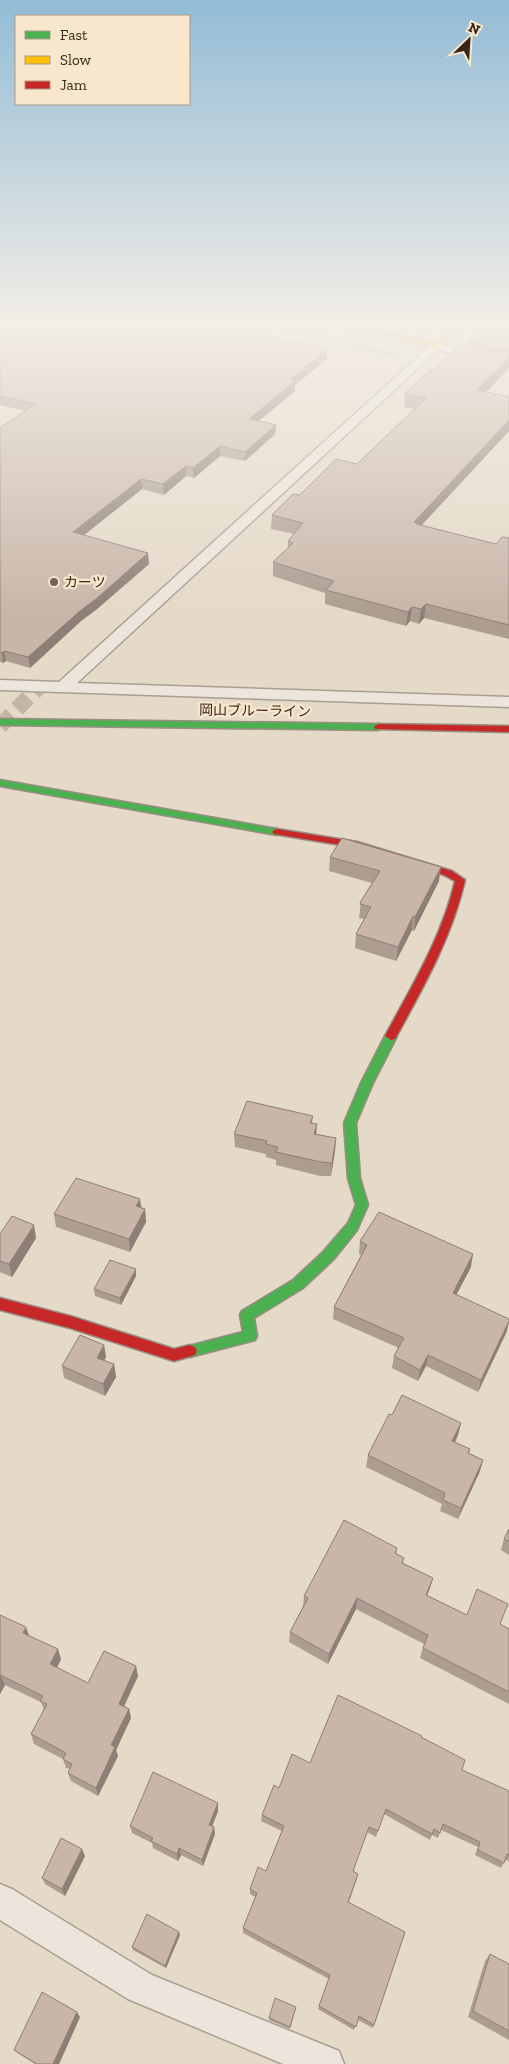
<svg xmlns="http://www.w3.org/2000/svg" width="509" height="2064" font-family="'Zilla Slab','Noto Sans JP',serif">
  <rect width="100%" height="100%" fill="#e5d9c8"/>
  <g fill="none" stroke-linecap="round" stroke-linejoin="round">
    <g stroke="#b5c8ba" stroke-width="5">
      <path d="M265,324L398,356L403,351"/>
      <path d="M410,345L433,324"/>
    </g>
    <path stroke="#c2b5a5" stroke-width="16" stroke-dasharray="16 8" stroke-linecap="butt" d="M0,726L39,687"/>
    <defs>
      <g id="street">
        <path d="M436,343L509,358V366L438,350L77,683L509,697V707L0,690V680L59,682L432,344Z"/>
        <path d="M0,1884L12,1889L152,1975L339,2051L344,2064H283L128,1999L0,1920Z"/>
      </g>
      <g id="fast">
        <path d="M0,719L378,724L382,727L378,730L0,725Z"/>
        <path d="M0,780L277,829L282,832L277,835L0,786Z"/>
        <path d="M391,1032L397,1036L373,1083L356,1123L360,1178L368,1205L357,1230L333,1260L303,1288L254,1318L257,1336L255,1340L190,1357L185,1355L183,1351L185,1347L243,1332L240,1315L242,1311L293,1280L323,1252L348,1223L356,1205L348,1178L344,1123L361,1083L385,1036Z"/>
      </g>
      <path id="slow" d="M332,324H344L435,344L457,324H464L436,348Z"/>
      <g id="jam">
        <path d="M378,724L509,726V732L375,729L374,727Z"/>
        <path d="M277,829L357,842L452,871L465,880C452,937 423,988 395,1039L391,1040L385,1036C412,986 442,937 455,881L444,875L353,847L274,834L272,832L274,830Z"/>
        <path d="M0,1298L70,1316L174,1349L190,1345L195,1347L197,1351L195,1355L174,1361L70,1328L0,1310Z"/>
      </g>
    </defs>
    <use href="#street" stroke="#a99e92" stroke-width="3"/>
    <use href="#fast" stroke="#998e82" stroke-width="3"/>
    <use href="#slow" stroke="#998e82" stroke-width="3"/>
    <use href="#jam" stroke="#998e82" stroke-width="3"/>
    <use href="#street" fill="#ece5db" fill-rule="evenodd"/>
    <use href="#fast" fill="#4caf50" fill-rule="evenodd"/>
    <use href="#slow" fill="#ffc107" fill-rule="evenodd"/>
    <use href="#jam" fill="#c62828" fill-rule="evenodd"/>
  </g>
  <g fill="#ad9d91">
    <path d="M0,324L327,349V359L295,385V391L259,421L276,425L275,434L245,461L220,456L194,478L186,476L164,495L142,489L84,535L149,564L97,609L81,621L30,668L6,661L3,663L0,662V428L25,411L0,405Z"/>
    <path d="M509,324V368L486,392L509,431L422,525L496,544L509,538V639L424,618L419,624L410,621L406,626L325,604V593L273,576V562L288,548V541L294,534L271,529L272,515L300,495L357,464L415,409L404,407L405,394L433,371L468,346V341L473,337V332Z"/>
    <path d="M330,857L439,881L414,931L412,930L396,961L355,948L356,934L364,919L359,918L361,901L372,883L329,871Z"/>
    <path d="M313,1116L312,1123L316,1134L336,1138L335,1151L331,1176H320L276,1165V1160L266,1157V1154L235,1147L234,1134Z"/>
    <path d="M141,1208L145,1209L146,1222L130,1252L56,1227L54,1214Z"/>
    <path d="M0,1234L36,1238L12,1277L0,1272Z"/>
    <path d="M360,1241L471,1267L456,1294L507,1331L478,1392L426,1366L418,1381L392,1368L394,1356L399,1348L333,1319L334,1307L361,1255L359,1254Z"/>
    <path d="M136,1276L121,1305L95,1296L94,1289Z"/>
    <path d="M104,1345L106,1357L104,1361L114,1364L116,1377L105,1396L64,1378L62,1366Z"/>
    <path d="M392,1415L461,1423L458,1435L455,1442L470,1449L469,1453L483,1460L480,1471L458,1519L440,1511L442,1504L366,1467L368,1455Z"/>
    <path d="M509,1529V1555L501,1550L504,1539Z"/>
    <path d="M397,1548L396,1554L403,1563L433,1578L430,1588L427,1596L467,1615L500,1625L509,1629V1704L420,1658L424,1644L356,1609L328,1664L289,1642L290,1632L303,1607L304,1596Z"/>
    <path d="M0,1615L61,1659L57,1668L88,1683L138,1676L124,1706L129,1709L131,1718L116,1750L118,1756L98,1796L71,1781L68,1773L70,1769L66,1768L63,1759L34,1744L31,1734L44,1710L41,1702L5,1685L0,1694Z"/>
    <path d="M421,1737L462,1770L509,1791V1861L505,1860L501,1868L475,1855L478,1847L441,1830L438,1838L432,1835L430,1840L384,1814L376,1837L367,1832L353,1871L357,1879L349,1902L374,2025L373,2028L358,2020L354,2030L318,2009L329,1979L243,1933V1928L255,1897L250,1894V1889L266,1871L282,1831L261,1821L262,1815L279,1788L310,1763Z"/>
    <path d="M218,1803V1811L212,1826L214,1827L215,1834L203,1866L181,1855L178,1861L153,1848L152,1843L132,1833L130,1826Z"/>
    <path d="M85,1856L65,1896L45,1884L42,1878Z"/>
    <path d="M180,1935L166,1968L133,1950L132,1947Z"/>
    <path d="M490,1954L509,1964V2040L468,2017L485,1961Z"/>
    <path d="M296,2007L290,2029L269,2020V2018Z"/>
    <path d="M80,2017L59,2064H35L19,2054L14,2050Z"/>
  </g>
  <g fill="#8d7f76">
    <path d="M327,349V359L295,385V391L249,429V419L290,380Z"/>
    <path d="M509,357V368L476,403L477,390Z"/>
    <path d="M509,420V431L416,531L414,522Z"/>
    <path d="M276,425L275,434L245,461V452Z"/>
    <path d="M220,446V456L194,478L193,468Z"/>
    <path d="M186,466V476L164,495L163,484Z"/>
    <path d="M141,479L142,489L74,543L73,532Z"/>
    <path d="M148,553L149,564L97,609L81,621L30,668L28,657L80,611Z"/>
    <path d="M426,604L424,618L419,624L421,609Z"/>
    <path d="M412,607L410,621L406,626L408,612Z"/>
    <path d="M4,651L6,661L3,663L2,653Z"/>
    <path d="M441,867L439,881L414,931L415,917Z"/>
    <path d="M413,916L412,930L396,961L398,947Z"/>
    <path d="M317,1124L316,1138L314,1134Z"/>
    <path d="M336,1138L335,1151L331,1176L332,1163Z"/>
    <path d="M140,1199L142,1212L136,1206Z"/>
    <path d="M145,1209L146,1222L130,1252L129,1239Z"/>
    <path d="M34,1225L36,1238L12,1277L9,1264Z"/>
    <path d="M473,1254L471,1267L451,1305L453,1293Z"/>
    <path d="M136,1269V1276L121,1305L120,1298Z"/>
    <path d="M509,1321L507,1331L478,1392L481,1380Z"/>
    <path d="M104,1345L106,1357L99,1370L97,1358Z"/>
    <path d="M428,1355L426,1366L418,1381L420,1370Z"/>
    <path d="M114,1364L116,1377L105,1396L103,1384Z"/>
    <path d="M461,1423L458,1435L450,1453L452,1441Z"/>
    <path d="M483,1460L480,1471L458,1519L461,1508Z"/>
    <path d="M433,1578L430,1588L423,1605L426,1595Z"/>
    <path d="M357,1598L356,1609L328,1664L329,1654Z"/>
    <path d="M26,1627L30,1638L23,1633Z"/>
    <path d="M58,1649L61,1659L54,1674L50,1664Z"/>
    <path d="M136,1666L138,1676L121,1713L119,1704Z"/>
    <path d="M0,1675L5,1685L0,1694Z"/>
    <path d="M129,1709L131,1718L116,1750L118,1756L98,1796L96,1788L111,1745Z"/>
    <path d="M218,1803V1811L210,1832L209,1825Z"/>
    <path d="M214,1827L215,1834L203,1866L202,1860Z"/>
    <path d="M179,1848L181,1855L178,1861L177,1854Z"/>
    <path d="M82,1849L85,1856L65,1896L62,1889Z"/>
    <path d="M179,1932L180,1935L166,1968L165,1966Z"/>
    <path d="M77,2012L80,2017L59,2064H53Z"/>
  </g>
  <g fill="#c9b6a9" stroke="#8d7f76">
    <path d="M0,324H208L327,349L290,380L295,381L249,419L276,425L245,452L220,446L193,468L186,466L163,484L141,479L73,532L148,553L96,599L80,611L28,657L4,651L2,653L0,652V428L36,404L0,396Z"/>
    <path d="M482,324H509V350L468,341L477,333L473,332Z"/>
    <path d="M460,344L509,355V357L477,390L509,397V420L414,522L417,523L416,524L496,544L502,537L509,538V625L426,604L421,609L412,607L408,612L326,590L334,581L273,562L293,543L288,541L303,523L272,515L293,494L300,495L336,459L357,464L426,398L405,394L429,370L433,371Z"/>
    <path d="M342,838L441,867L415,917L413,916L398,947L356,934L371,907L360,904L361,901L380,871L330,857Z"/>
    <path d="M247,1101L313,1116L310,1123L317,1124L314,1134L336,1138L332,1163L321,1162L276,1152L278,1147L266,1144L267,1141L234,1134Z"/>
    <path d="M76,1178L140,1199L136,1206L145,1209L129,1239L54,1214Z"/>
    <path d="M379,1212L473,1254L453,1293L509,1319V1321L481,1380L428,1355L420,1370L394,1356L404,1338L334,1307L367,1245L360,1241Z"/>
    <path d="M12,1216L34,1225L9,1264L0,1261V1234Z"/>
    <path d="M110,1260L136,1269L120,1298L94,1289Z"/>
    <path d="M80,1335L104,1345L97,1358L114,1364L103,1384L62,1366Z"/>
    <path d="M402,1395L461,1423L452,1441L470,1449L468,1453L483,1460L461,1508L443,1500L445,1493L368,1455L389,1414L392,1415Z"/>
    <path d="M344,1520L397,1548L395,1553L404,1558L402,1563L433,1578L426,1595L467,1615L477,1589L508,1604L500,1624L509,1629V1692L423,1648L428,1635L357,1598L329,1654L290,1632L308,1598L304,1596Z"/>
    <path d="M509,1529V1541L504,1539Z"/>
    <path d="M0,1615L26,1627L23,1633L58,1649L50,1664L88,1683L104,1651L136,1666L119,1704L129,1709L111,1745L115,1747L96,1788L68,1773L72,1764L63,1759L66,1753L31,1734L47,1704L40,1701L43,1696L0,1675V1676Z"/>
    <path d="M338,1695L422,1736L421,1737L465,1760L462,1770L509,1791V1855L507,1854L504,1863L478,1850L480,1842L443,1824L440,1833L434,1829L432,1834L386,1809L378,1831L369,1827L353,1871L358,1874L348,1902L405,1932L374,2025L359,2016L356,2027L319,2006L330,1975L243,1928L257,1893L250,1889L258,1867L266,1871L284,1826L262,1815L274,1785L279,1788L292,1754L310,1763Z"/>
    <path d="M153,1772L218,1803L209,1825L214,1827L202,1860L179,1848L177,1854L151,1841L153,1838L130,1826Z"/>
    <path d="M61,1838L82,1849L62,1889L42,1878Z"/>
    <path d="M147,1914L179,1932L165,1966L132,1947Z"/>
    <path d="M490,1954L509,1964V2031L473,2011Z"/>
    <path d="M42,1992L77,2012L53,2064H37L14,2050Z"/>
    <path d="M275,1998L296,2007L290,2027L269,2018Z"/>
  </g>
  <linearGradient id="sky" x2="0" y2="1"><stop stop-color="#93bcd6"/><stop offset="0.53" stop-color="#f3eee6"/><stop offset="1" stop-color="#f3eee6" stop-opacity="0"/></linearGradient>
  <rect width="509" height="613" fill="url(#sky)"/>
  <circle fill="#746457" stroke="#f8e7cc" stroke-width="2" cx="54" cy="582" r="5"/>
  <g text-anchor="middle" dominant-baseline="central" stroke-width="4.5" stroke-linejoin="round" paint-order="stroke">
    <g font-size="14" fill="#37251a" stroke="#f8e7cc" text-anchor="start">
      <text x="64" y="582">カーツ</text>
    </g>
    <g font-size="14" fill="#37251a" stroke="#f8e7cc">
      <text transform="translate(255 711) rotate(1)">岡山ブルーライン</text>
    </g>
  </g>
  <rect x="15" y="15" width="175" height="90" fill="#f8e7cc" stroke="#ab9985"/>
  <rect x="25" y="31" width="25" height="8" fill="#4caf50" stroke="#ab9985"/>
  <text x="60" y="40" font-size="15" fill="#37251a">Fast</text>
  <rect x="25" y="56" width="25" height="8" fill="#ffc107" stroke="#ab9985"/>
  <text x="60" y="65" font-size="15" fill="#37251a">Slow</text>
  <rect x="25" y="81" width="25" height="8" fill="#c62828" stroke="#ab9985"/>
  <text x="60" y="90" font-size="15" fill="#37251a">Jam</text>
  <g transform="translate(469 40) rotate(25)" stroke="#f8e7cc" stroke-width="4" paint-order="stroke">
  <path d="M0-4L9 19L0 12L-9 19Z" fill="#37251a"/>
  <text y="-8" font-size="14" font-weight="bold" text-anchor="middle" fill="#37251a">N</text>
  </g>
</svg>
